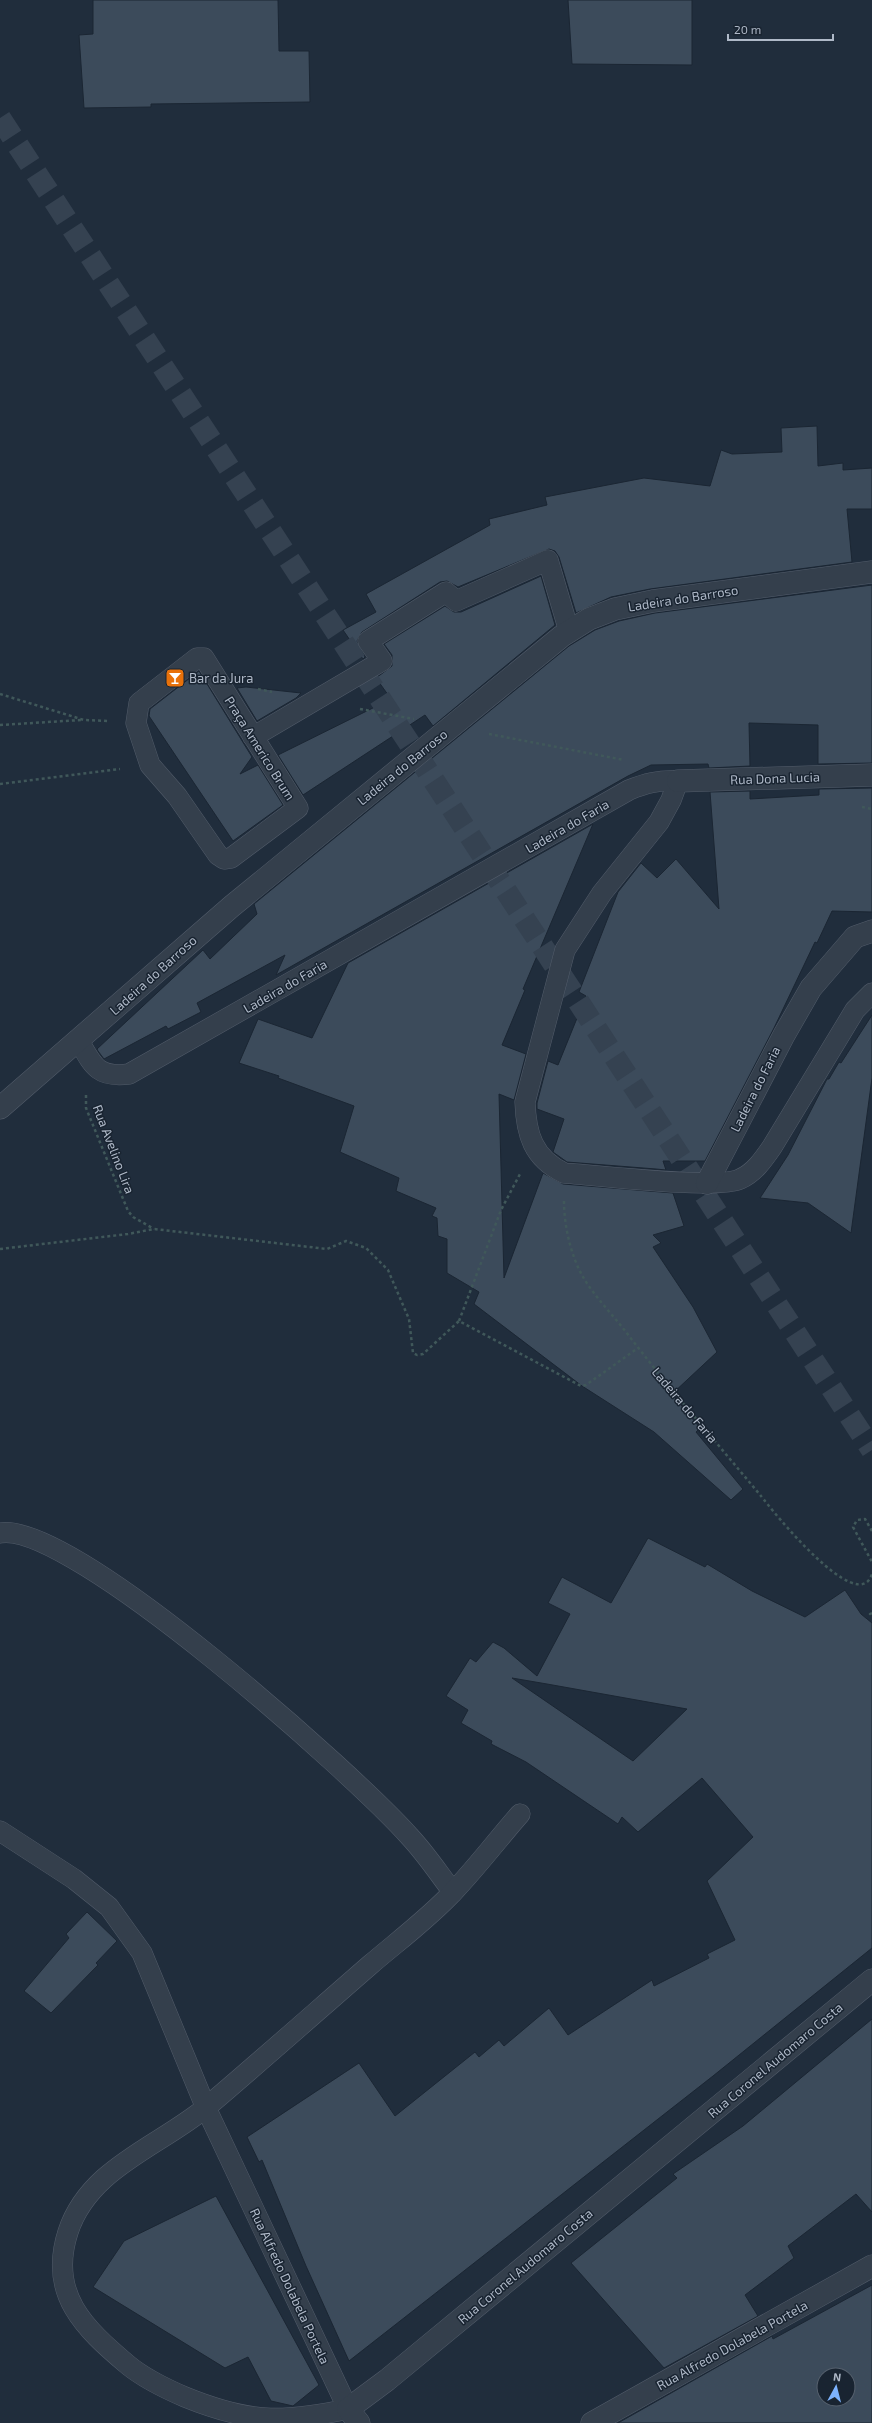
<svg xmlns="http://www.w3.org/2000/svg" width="872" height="2423" viewBox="0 0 872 2423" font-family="'Exo 2',sans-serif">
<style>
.building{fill:#3c4b5b;stroke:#1b2633;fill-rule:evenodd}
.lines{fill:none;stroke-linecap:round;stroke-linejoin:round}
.secondary-tunnel{stroke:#354251;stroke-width:22;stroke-dasharray:22 11;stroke-linecap:butt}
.lane-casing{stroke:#525c6a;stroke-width:21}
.street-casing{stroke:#525c6a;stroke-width:23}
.path{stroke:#40585a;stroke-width:2.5;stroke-dasharray:3 3;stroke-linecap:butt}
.lane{stroke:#343f4c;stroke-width:20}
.street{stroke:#343f4c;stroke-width:22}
.labels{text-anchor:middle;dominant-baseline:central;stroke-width:3;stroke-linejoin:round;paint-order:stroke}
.street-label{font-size:13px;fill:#afb9c8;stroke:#192431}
.poi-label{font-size:13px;fill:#afb9c8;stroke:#192431;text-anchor:start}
</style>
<rect width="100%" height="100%" fill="#202d3c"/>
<g class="building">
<polygon points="93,0 278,0 279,51 309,51 310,102 151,104 151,107 84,108 79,35 93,34"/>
<polygon points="568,0 692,0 692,65 572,64"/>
<polygon points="817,426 818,466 843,463 843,470 872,468 872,509 847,509 852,562 650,589 611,597 576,613 559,557 555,551 549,549 458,587 447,581 440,582 362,632 357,641 365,657 363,659 343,630 376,612 366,594 490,525 489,519 547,505 545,497 644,478 710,486 721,450 732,454 782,452 781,428"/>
<polygon points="541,576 555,625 433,726 425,715 303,795 278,755 391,699 376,678 392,666 392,655 384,644 445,606 454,612 461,612"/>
<polygon points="872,585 872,763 818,764 818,725 749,723 750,766 709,768 708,764 651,765 628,776 276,975 285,955 197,1003 201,1012 168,1029 166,1026 104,1059 98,1051 97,1049 203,950 210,959 257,914 254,904 569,646 595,630 619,621 655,613"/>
<polygon points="199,671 252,757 240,774 258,765 283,805 233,841 149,716 150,709"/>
<polygon points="246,687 301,693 296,698 257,721 237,688"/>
<polygon points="872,788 872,912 832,911 817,943 815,942 774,1028 705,1161 663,1161 666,1170 656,1169 567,1162 553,1152 564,1119 537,1109 537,1103 548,1061 558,1065 586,996 579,992 618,892 641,863 657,878 676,859 719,909 710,792 750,791 750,799 819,795 819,789"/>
<polygon points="593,824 523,989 525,990 502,1045 526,1054 514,1100 499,1094 504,1278 543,1173 563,1184 673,1193 684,1226 653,1235 661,1243 653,1247 693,1307 717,1352 672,1394 700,1428 696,1432 743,1489 731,1500 654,1432 582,1386 474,1304 479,1292 447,1273 447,1239 438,1236 437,1218 432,1216 436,1208 396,1191 399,1178 340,1152 354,1106 278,1078 279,1076 239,1063 258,1019 312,1038 348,963"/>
<polygon points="872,1015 872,1078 851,1233 808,1203 760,1198 788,1155 827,1079 829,1079 839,1062 841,1063"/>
<path d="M648,1538L705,1567L707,1564L752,1591L805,1617L845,1590L861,1614L872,1623V1948L713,2076L349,2361L306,2266L262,2160L259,2162L247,2137L359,2063L395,2116L475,2052L479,2057L499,2040L504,2046L549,2008L568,2035L652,1980L654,1986L709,1958L707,1954L735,1940L707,1881L753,1837L702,1778L638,1832L622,1817L618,1824L526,1762L491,1744L492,1741L461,1723L468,1710L446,1696L470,1658L476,1662L493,1642L504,1648L537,1676L570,1614L548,1603L562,1577L611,1603ZM512,1678L547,1684L687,1709L633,1761Z"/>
<polygon points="87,1912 117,1941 96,1963 98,1965 51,2013 24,1991 69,1938 66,1934"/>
<polygon points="872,2019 872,2212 856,2194 788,2246 794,2258 745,2295 758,2316 664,2368 571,2263 677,2178 673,2174 743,2126"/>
<polygon points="216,2196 319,2385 293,2406 271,2401 248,2357 225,2368 93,2287 124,2241"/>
<path d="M872,2285V2423H618L772,2336L773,2339ZM824,2375H848V2399H824Z"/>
</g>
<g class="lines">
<polyline class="secondary-tunnel" points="0,118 872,1450"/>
<defs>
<g id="lane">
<polygon points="197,658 204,658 298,808 231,858 224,859 218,855 177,796 150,765 136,723 139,703"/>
<polyline points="253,737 382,661 368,641 446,592 456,601 548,560 569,631"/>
<path d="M79,1041C93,1066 98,1078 129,1074L629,790C646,783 659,780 678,781L671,800L659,822L602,893L565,950L525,1102C526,1134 533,1158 564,1173C596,1175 717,1190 740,1179C754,1173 763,1160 772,1147L855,1010L872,993"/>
<path d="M0,1533C71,1520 357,1777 410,1837C426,1854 439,1874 453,1892"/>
<path d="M0,1831L74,1879L109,1907L142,1953L206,2108L348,2409C282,2423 249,2423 185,2397C164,2388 145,2379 128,2365C84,2328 48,2294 68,2232C89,2167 161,2146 209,2105C263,2059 316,2012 370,1965C398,1941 429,1918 454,1891C477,1867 498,1839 520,1814"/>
</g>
<g id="street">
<polyline points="678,781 872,775"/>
<polyline points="0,1108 232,906 562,636 589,619 615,609 653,601 872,572"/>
<polyline points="707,1183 784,1035 811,988 855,937 872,931"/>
<polyline points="359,2423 348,2409 387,2380 872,1980"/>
<polyline points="592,2423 872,2266"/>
</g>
</defs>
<use href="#lane" class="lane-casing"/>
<use href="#street" class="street-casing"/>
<g class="path">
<polyline points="258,689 272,692"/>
<polyline points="0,694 84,720 108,721"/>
<polyline points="360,709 414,719"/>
<polyline points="0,725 81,720"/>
<polyline points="489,734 624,760"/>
<polyline points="0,784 120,769"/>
<polyline points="862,807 872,809"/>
<polyline points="86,1095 86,1108 128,1211 133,1217 154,1229"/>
<path d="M564,1201C564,1226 571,1256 583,1277C595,1297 612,1314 626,1332C669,1388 716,1442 761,1496C771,1509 858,1618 872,1574"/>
<polyline points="0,1249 128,1234 154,1229 327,1249 346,1241 366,1248 388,1270 409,1319 413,1353 417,1355 423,1354 459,1321 581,1386 586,1385 638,1348"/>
<polyline points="459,1321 501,1210 520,1174"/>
<polyline points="872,1531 865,1519 857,1520 853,1527 872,1562"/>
<polyline points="872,1613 870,1614 872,1615"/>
</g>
<use href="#lane" class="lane"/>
<use href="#street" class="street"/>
</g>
<defs>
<symbol id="bar-square" viewBox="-11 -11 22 22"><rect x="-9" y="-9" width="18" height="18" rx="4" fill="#e8710a" stroke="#192431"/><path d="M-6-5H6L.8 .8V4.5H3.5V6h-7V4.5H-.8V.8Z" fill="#fff"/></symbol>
</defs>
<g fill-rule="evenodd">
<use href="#bar-square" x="164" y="667" width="22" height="22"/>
</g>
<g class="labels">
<g class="street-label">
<text transform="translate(683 598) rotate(-9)">Ladeira do Barroso</text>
<text transform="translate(260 748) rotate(58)">Praça Americo Brum</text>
<text transform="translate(402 767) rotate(-39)">Ladeira do Barroso</text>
<text transform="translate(775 778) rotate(-2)">Rua Dona Lucia</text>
<text transform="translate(567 826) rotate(-30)">Ladeira do Faria</text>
<text transform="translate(153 975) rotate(-42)">Ladeira do Barroso</text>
<text transform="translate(285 986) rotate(-30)">Ladeira do Faria</text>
<text transform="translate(755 1089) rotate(-63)">Ladeira do Faria</text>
<text transform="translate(114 1149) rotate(69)">Rua Avelino Lira</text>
<text transform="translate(685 1405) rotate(50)">Ladeira do Faria</text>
<text transform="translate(775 2060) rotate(-40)">Rua Coronel Audomaro Costa</text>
<text transform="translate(525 2266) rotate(-40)">Rua Coronel Audomaro Costa</text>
<text transform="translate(290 2286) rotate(65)">Rua Alfredo Dolabela Portela</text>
<text transform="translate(732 2345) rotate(-29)">Rua Alfredo Dolabela Portela</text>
</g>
<g class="poi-label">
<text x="189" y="678">Bar da Jura</text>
</g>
</g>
<g transform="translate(836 2387) rotate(7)"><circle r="19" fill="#192431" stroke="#55606d"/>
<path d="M0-3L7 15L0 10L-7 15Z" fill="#7db3ff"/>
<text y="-6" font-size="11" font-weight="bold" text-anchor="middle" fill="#afb9c8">N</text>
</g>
<path d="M728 34v6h105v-6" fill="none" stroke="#afb9c8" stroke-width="2"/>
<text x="734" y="34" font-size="12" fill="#afb9c8" stroke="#192431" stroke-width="3" paint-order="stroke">20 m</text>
</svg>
